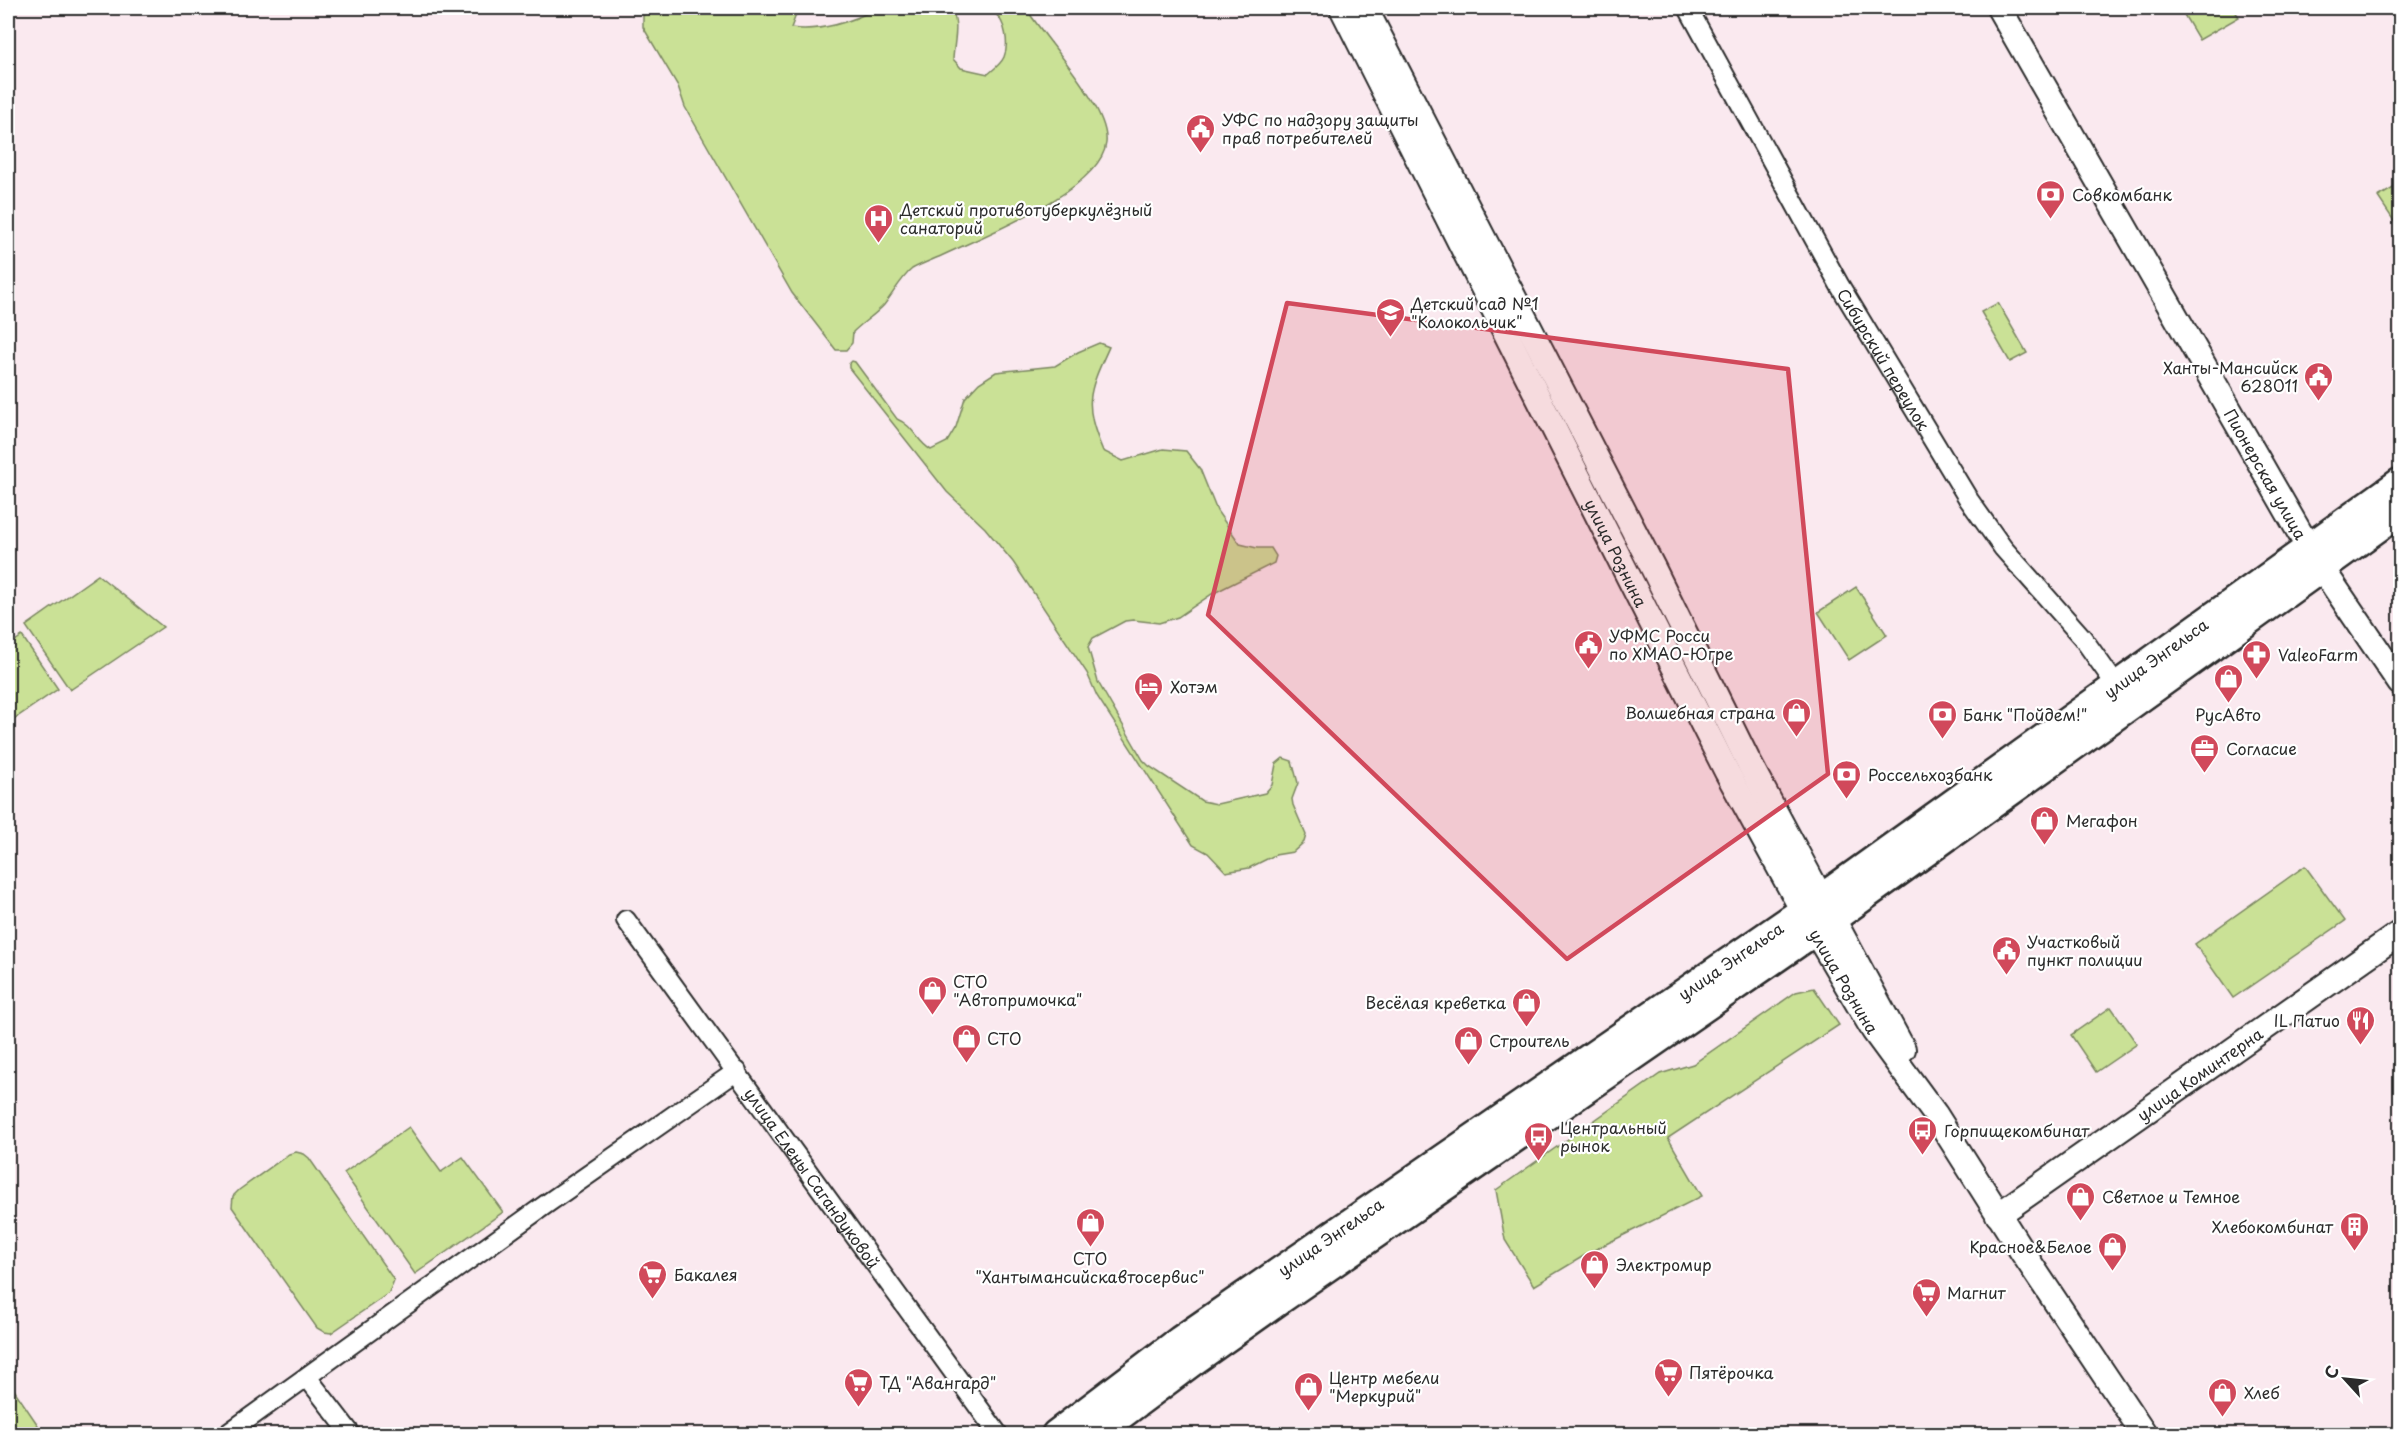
<svg xmlns="http://www.w3.org/2000/svg" width="2408" height="1442" viewBox="0 0 2408 1442" font-family="'Playpen Sans',sans-serif">
<style>
.green{fill:#cae196;stroke:#7a8660;stroke-width:1.5}
.lines{fill:none;stroke-linecap:round;stroke-linejoin:round}
.street-casing{stroke:#2b2b2b;stroke-width:22}
.secondary-casing{stroke:#2b2b2b;stroke-width:28}
.primary-casing{stroke:#2b2b2b;stroke-width:32}
.street{stroke:#fff;stroke-width:18}
.secondary{stroke:#fff;stroke-width:24}
.primary{stroke:#fff;stroke-width:27}
.marked{fill:#d1495b;fill-opacity:0.2;stroke:#d1495b;stroke-width:4.5;stroke-linejoin:round}
.labels{text-anchor:middle;dominant-baseline:central;stroke-width:4.5;stroke-linejoin:round;paint-order:stroke}
.poi-label{font-size:16px;fill:#2b2b2b;stroke:#fff;text-anchor:start}
.street-label{font-size:16px;fill:#2b2b2b;stroke:#fff}
</style>
<rect width="100%" height="100%" fill="#fae9ef"/>
<filter id="ink" filterUnits="userSpaceOnUse"><feTurbulence type="fractalNoise" baseFrequency=".0167" numOctaves="2"/><feDisplacementMap in="SourceGraphic" scale="12" xChannelSelector="R" yChannelSelector="G"/><feConvolveMatrix kernelMatrix="1 2 1 2 8 2 1 2 1" color-interpolation-filters="sRGB"/></filter>
<g filter="url(#ink)">
<g class="green">
<path d="M648,8H809L797,12L791,28C820,32 852,22 877,8H951C960,24 954,41 953,59L961,68L988,74C994,69 1001,64 1004,57C1009,45 1006,21 994,13C990,9 982,10 976,8H1026C1045,40 1110,107 1106,143C1101,191 980,237 941,256C932,260 921,264 912,269C901,278 893,294 884,305C875,315 863,322 853,332L852,343L846,350H836L792,293L685,107L678,86L643,27V16Z"/>
<polygon points="2180,8 2233,8 2239,17 2199,40"/>
<polygon points="2400,184 2400,230 2378,197"/>
<polygon points="1998,303 2027,353 2010,362 1981,312"/>
<path d="M1099,343L1109,347C1088,393 1083,403 1103,451L1123,461L1163,449L1186,451L1200,469L1217,511L1240,544L1257,548H1271L1276,556L1274,563L1212,594L1178,617L1159,623L1133,620L1125,621L1093,638L1088,647L1098,682L1143,760L1149,766L1202,801L1217,804L1265,793L1272,785L1276,764L1283,758L1292,761L1298,783L1292,799L1293,805L1306,835L1304,842L1293,852L1275,855L1249,868L1226,872L1208,853L1193,845L1097,696L1087,673L1013,562L985,528L947,492L849,368V364L852,361L855,362L897,419C914,426 916,441 931,450L947,442L956,427L965,398L979,383L996,372L1055,366L1078,352Z"/>
<polygon points="98,575 163,627 70,690 26,626"/>
<polygon points="1856,587 1887,635 1849,660 1818,612"/>
<polygon points="22,636 58,689 8,723 8,646"/>
<polygon points="2305,866 2345,921 2233,998 2195,944"/>
<polygon points="1814,988 1839,1025 1668,1138 1702,1196 1592,1251 1534,1286 1505,1240 1496,1190 1660,1074 1693,1064 1796,992"/>
<polygon points="2111,1007 2137,1044 2096,1072 2071,1035"/>
<polygon points="409,1127 441,1172 463,1157 503,1212 415,1274 344,1173"/>
<polygon points="296,1152 304,1154 309,1158 394,1280 389,1293 331,1333 324,1332 317,1328 232,1207 233,1196 239,1190 289,1154"/>
<polygon points="8,1381 44,1434 8,1434"/>
</g>
<g class="lines">
<defs>
<g id="street">
<path id="s1" d="M1688,8L1840,286L1969,500L2003,548L2082,637L2116,685"/>
<path id="s2" d="M626,920L998,1434"/>
<polyline points="307,1377 351,1434"/>
<polyline points="227,1434 545,1205 737,1071"/>
</g>
<g id="secondary">
<path id="s3" d="M1342,8L1727,772L1803,911"/>
<polyline points="1365,8 1653,568 1749,763 1821,898"/>
<path id="s4" d="M1999,8L2308,547"/>
<polyline points="2321,567 2400,683"/>
<polyline points="1833,919 1903,1049"/>
<path id="s5" d="M1815,931L1874,1031L1935,1114L2023,1253L2144,1434"/>
<path id="s6" d="M1998,1215L2400,933"/>
</g>
<g id="primary">
<path id="s7" d="M1056,1434L1180,1340L1821,898L2400,482"/>
<polyline points="1096,1434 1194,1361 1283,1298 1833,919 2400,512"/>
</g>
</defs>
<use href="#street" class="street-casing"/>
<use href="#secondary" class="secondary-casing"/>
<use href="#primary" class="primary-casing"/>
<use href="#street" class="street"/>
<use href="#secondary" class="secondary"/>
<use href="#primary" class="primary"/>
</g>
</g>
<path class="marked" d="M1287,303L1788,369L1828,774L1567,959L1208,615Z"/>
<defs>
<symbol id="civic-pin" viewBox="-11 -11 22 30"><path d="M0 17L-7.5 6A9.5 9.5 0 1 1 7.5 6Z" fill="#d1495b" stroke="#fff"/><path d="M-.6-6.5H3V-4.5H.6V-3L4-1V1h2V6H-6V1h2V-1L-.6-3ZM-1.2 2.5V6h2.4V2.5Z" fill="#fff"/></symbol>
<symbol id="bank-pin" viewBox="-11 -11 22 30"><path d="M0 17L-7.5 6A9.5 9.5 0 1 1 7.5 6Z" fill="#d1495b" stroke="#fff"/><path d="M-6-4H6V4H-6ZM0-2.3a2.3 2.3 0 1 0 0 4.6a2.3 2.3 0 1 0 0-4.6Z" fill="#fff"/></symbol>
<symbol id="hospital-pin" viewBox="-11 -11 22 30"><path d="M0 17L-7.5 6A9.5 9.5 0 1 1 7.5 6Z" fill="#d1495b" stroke="#fff"/><path d="M-5-5h3v3.5h4V-5h3V5h-3V1.5h-4V5h-3Z" fill="#fff"/></symbol>
<symbol id="school-pin" viewBox="-11 -11 22 30"><path d="M0 17L-7.5 6A9.5 9.5 0 1 1 7.5 6Z" fill="#d1495b" stroke="#fff"/><path d="M0-5L7-2L0 1L-7-2ZM-4 1L0 2.5L4 1V4Q0 6-4 4Z" fill="#fff"/></symbol>
<symbol id="pharmacy-pin" viewBox="-11 -11 22 30"><path d="M0 17L-7.5 6A9.5 9.5 0 1 1 7.5 6Z" fill="#d1495b" stroke="#fff"/><path d="M-2-6h4v4h4v4h-4v4h-4v-4h-4v-4h4Z" fill="#fff"/></symbol>
<symbol id="shop-pin" viewBox="-11 -11 22 30"><path d="M0 17L-7.5 6A9.5 9.5 0 1 1 7.5 6Z" fill="#d1495b" stroke="#fff"/><path d="M-5-2.5h2.3a2.7 3.5 0 0 1 5.4 0H5L5.5 6h-11ZM-1.5-2.5h3a1.5 2.3 0 0 0-3 0Z" fill="#fff"/></symbol>
<symbol id="hotel-pin" viewBox="-11 -11 22 30"><path d="M0 17L-7.5 6A9.5 9.5 0 1 1 7.5 6Z" fill="#d1495b" stroke="#fff"/><path d="M-6-4.5h1.5V1H6V5H4.5V3h-9V5H-6ZM-4 0a1.8 1.8 0 1 1 3.6 0ZM.5 0V-2.5h3Q6-2.5 6 0Z" fill="#fff"/></symbol>
<symbol id="office-pin" viewBox="-11 -11 22 30"><path d="M0 17L-7.5 6A9.5 9.5 0 1 1 7.5 6Z" fill="#d1495b" stroke="#fff"/><path d="M-6-3h4V-5.5h4V-3h4V5H-6ZM-1-4.5V-3h2v-1.5ZM-6 0V1H6V0Z" fill="#fff"/></symbol>
<symbol id="restaurant-pin" viewBox="-11 -11 22 30"><path d="M0 17L-7.5 6A9.5 9.5 0 1 1 7.5 6Z" fill="#d1495b" stroke="#fff"/><path d="M-5-6h1v4h1v-4h1v4h1v-4h1v5L-1.5 .5V6h-2V.5L-5-1ZM5-6V6H3V1.5H1.5Q1.5-4 5-6Z" fill="#fff"/></symbol>
<symbol id="bus-pin" viewBox="-11 -11 22 30"><path d="M0 17L-7.5 6A9.5 9.5 0 1 1 7.5 6Z" fill="#d1495b" stroke="#fff"/><path d="M-5-6H5V4H4V6H2V4H-2V6H-4V4H-5ZM-3.5-4V0h7V-4ZM-3.5 1.2v1.5H-2V1.2ZM2 1.2v1.5H3.5V1.2Z" fill="#fff"/></symbol>
<symbol id="building-pin" viewBox="-11 -11 22 30"><path d="M0 17L-7.5 6A9.5 9.5 0 1 1 7.5 6Z" fill="#d1495b" stroke="#fff"/><path d="M-4-6H4V6H1V3H-1V6H-4ZM-2.5-4.3h1.7v1.8h-1.7ZM.8-4.3h1.7v1.8H.8ZM-2.5-1h1.7V.8h-1.7ZM.8-1h1.7V.8H.8Z" fill="#fff"/></symbol>
<symbol id="supermarket-pin" viewBox="-11 -11 22 30"><path d="M0 17L-7.5 6A9.5 9.5 0 1 1 7.5 6Z" fill="#d1495b" stroke="#fff"/><path d="M-6-5.5h2.5l.6 2H6L4.5 2H-2.5L-4.4-4H-6ZM-1.5 3.2a1.3 1.3 0 1 0 .1 0ZM3 3.2a1.3 1.3 0 1 0 .1 0Z" fill="#fff"/></symbol>
</defs>
<g fill-rule="evenodd">
<use href="#civic-pin" x="1184" y="112" width="33" height="45"/>
<use href="#bank-pin" x="2034" y="178" width="33" height="45"/>
<use href="#hospital-pin" x="862" y="202" width="33" height="45"/>
<use href="#school-pin" x="1374" y="296" width="33" height="45"/>
<use href="#civic-pin" x="2302" y="360" width="33" height="45"/>
<use href="#civic-pin" x="1572" y="628" width="33" height="45"/>
<use href="#pharmacy-pin" x="2240" y="638" width="33" height="45"/>
<use href="#shop-pin" x="2212" y="662" width="33" height="45"/>
<use href="#hotel-pin" x="1132" y="670" width="33" height="45"/>
<use href="#shop-pin" x="1780" y="696" width="33" height="45"/>
<use href="#bank-pin" x="1926" y="698" width="33" height="45"/>
<use href="#office-pin" x="2188" y="732" width="33" height="45"/>
<use href="#bank-pin" x="1830" y="758" width="33" height="45"/>
<use href="#shop-pin" x="2028" y="804" width="33" height="45"/>
<use href="#civic-pin" x="1990" y="934" width="33" height="45"/>
<use href="#shop-pin" x="916" y="974" width="33" height="45"/>
<use href="#shop-pin" x="1510" y="986" width="33" height="45"/>
<use href="#restaurant-pin" x="2344" y="1004" width="33" height="45"/>
<use href="#shop-pin" x="950" y="1022" width="33" height="45"/>
<use href="#shop-pin" x="1452" y="1024" width="33" height="45"/>
<use href="#bus-pin" x="1906" y="1114" width="33" height="45"/>
<use href="#bus-pin" x="1522" y="1120" width="33" height="45"/>
<use href="#shop-pin" x="2064" y="1180" width="33" height="45"/>
<use href="#shop-pin" x="1074" y="1206" width="33" height="45"/>
<use href="#building-pin" x="2338" y="1210" width="33" height="45"/>
<use href="#shop-pin" x="2096" y="1230" width="33" height="45"/>
<use href="#shop-pin" x="1578" y="1248" width="33" height="45"/>
<use href="#supermarket-pin" x="636" y="1258" width="33" height="45"/>
<use href="#supermarket-pin" x="1910" y="1276" width="33" height="45"/>
<use href="#supermarket-pin" x="1652" y="1356" width="33" height="45"/>
<use href="#supermarket-pin" x="842" y="1366" width="33" height="45"/>
<use href="#shop-pin" x="1292" y="1370" width="33" height="45"/>
<use href="#shop-pin" x="2206" y="1376" width="33" height="45"/>
</g>
<g class="labels">
<g class="poi-label">
<text x="1222" y="119">УФС по надзору защиты<tspan x="1222" dy="18">прав потребителей</tspan></text>
<text x="2072" y="194">Совкомбанк</text>
<text x="900" y="209">Детский противотуберкулёзный<tspan x="900" dy="18">санаторий</tspan></text>
<text x="1411" y="303">Детский сад №1<tspan x="1411" dy="18">"Колокольчик"</tspan></text>
<text x="2298" y="367" text-anchor="end">Ханты-Мансийск<tspan x="2298" dy="18">628011</tspan></text>
<text x="1609" y="635">УФМС Росси<tspan x="1609" dy="18">по ХМАО-Югре</tspan></text>
<text x="2278" y="654">ValeoFarm</text>
<text x="1170" y="686">Хотэм</text>
<text x="1775" y="712" text-anchor="end">Волшебная страна</text>
<text x="1963" y="714">Банк "Пойдем!"</text>
<text x="2228" y="714" text-anchor="middle">РусАвто</text>
<text x="2226" y="748">Согласие</text>
<text x="1868" y="774">Россельхозбанк</text>
<text x="2066" y="820">Мегафон</text>
<text x="2027" y="941">Участковый<tspan x="2027" dy="18">пункт полиции</tspan></text>
<text x="953" y="981">СТО<tspan x="953" dy="18">"Автопримочка"</tspan></text>
<text x="1506" y="1002" text-anchor="end">Весёлая креветка</text>
<text x="2340" y="1020" text-anchor="end">IL Патио</text>
<text x="987" y="1038">СТО</text>
<text x="1489" y="1040">Строитель</text>
<text x="1560" y="1127">Центральный<tspan x="1560" dy="18">рынок</tspan></text>
<text x="1944" y="1130">Горпищекомбинат</text>
<text x="2102" y="1196">Светлое и Темное</text>
<text x="2333" y="1226" text-anchor="end">Хлебокомбинат</text>
<text x="2092" y="1246" text-anchor="end">Красное&amp;Белое</text>
<text x="1090" y="1258" text-anchor="middle">СТО<tspan x="1090" dy="18">"Хантымансийскавтосервис"</tspan></text>
<text x="1616" y="1264">Электромир</text>
<text x="674" y="1274">Бакалея</text>
<text x="1947" y="1292">Магнит</text>
<text x="1689" y="1372">Пятёрочка</text>
<text x="1329" y="1377">Центр мебели<tspan x="1329" dy="18">"Меркурий"</tspan></text>
<text x="879" y="1382">ТД "Авангард"</text>
<text x="2244" y="1392">Хлеб</text>
</g>
<g class="street-label">
<text stroke="none"><textPath href="#s1" startOffset="402">Сибирский переулок</textPath></text>
<text stroke="none"><textPath href="#s4" startOffset="537">Пионерская улица</textPath></text>
<text stroke="none"><textPath href="#s3" startOffset="610">улица Рознина</textPath></text>
<text stroke="none"><textPath href="#s7" startOffset="1346">улица Энгельса</textPath></text>
<text stroke="none"><textPath href="#s7" startOffset="824">улица Энгельса</textPath></text>
<text stroke="none"><textPath href="#s5" startOffset="58">улица Рознина</textPath></text>
<text stroke="none"><textPath href="#s6" startOffset="246">улица Коминтерна</textPath></text>
<text stroke="none"><textPath href="#s2" startOffset="318">улица Елены Сагандуковой</textPath></text>
<text stroke="none"><textPath href="#s7" startOffset="338">улица Энгельса</textPath></text>
</g>
</g>
<rect width="2408" height="1442" fill="none" stroke="#fff" stroke-width="30"/>
<rect x="15" y="15" width="2378" height="1412" fill="none" stroke="#2b2b2b" stroke-width="2" filter="url(#ink)"/>
<g transform="translate(2345 1379) rotate(297)" stroke="#ffffff" stroke-width="4.5" paint-order="stroke">
<path d="M0-4.5L10 22L0 15L-10 22Z" fill="#2b2b2b"/>
<text y="-9" font-size="16" font-weight="bold" text-anchor="middle" fill="#2b2b2b">С</text>
</g>
</svg>
